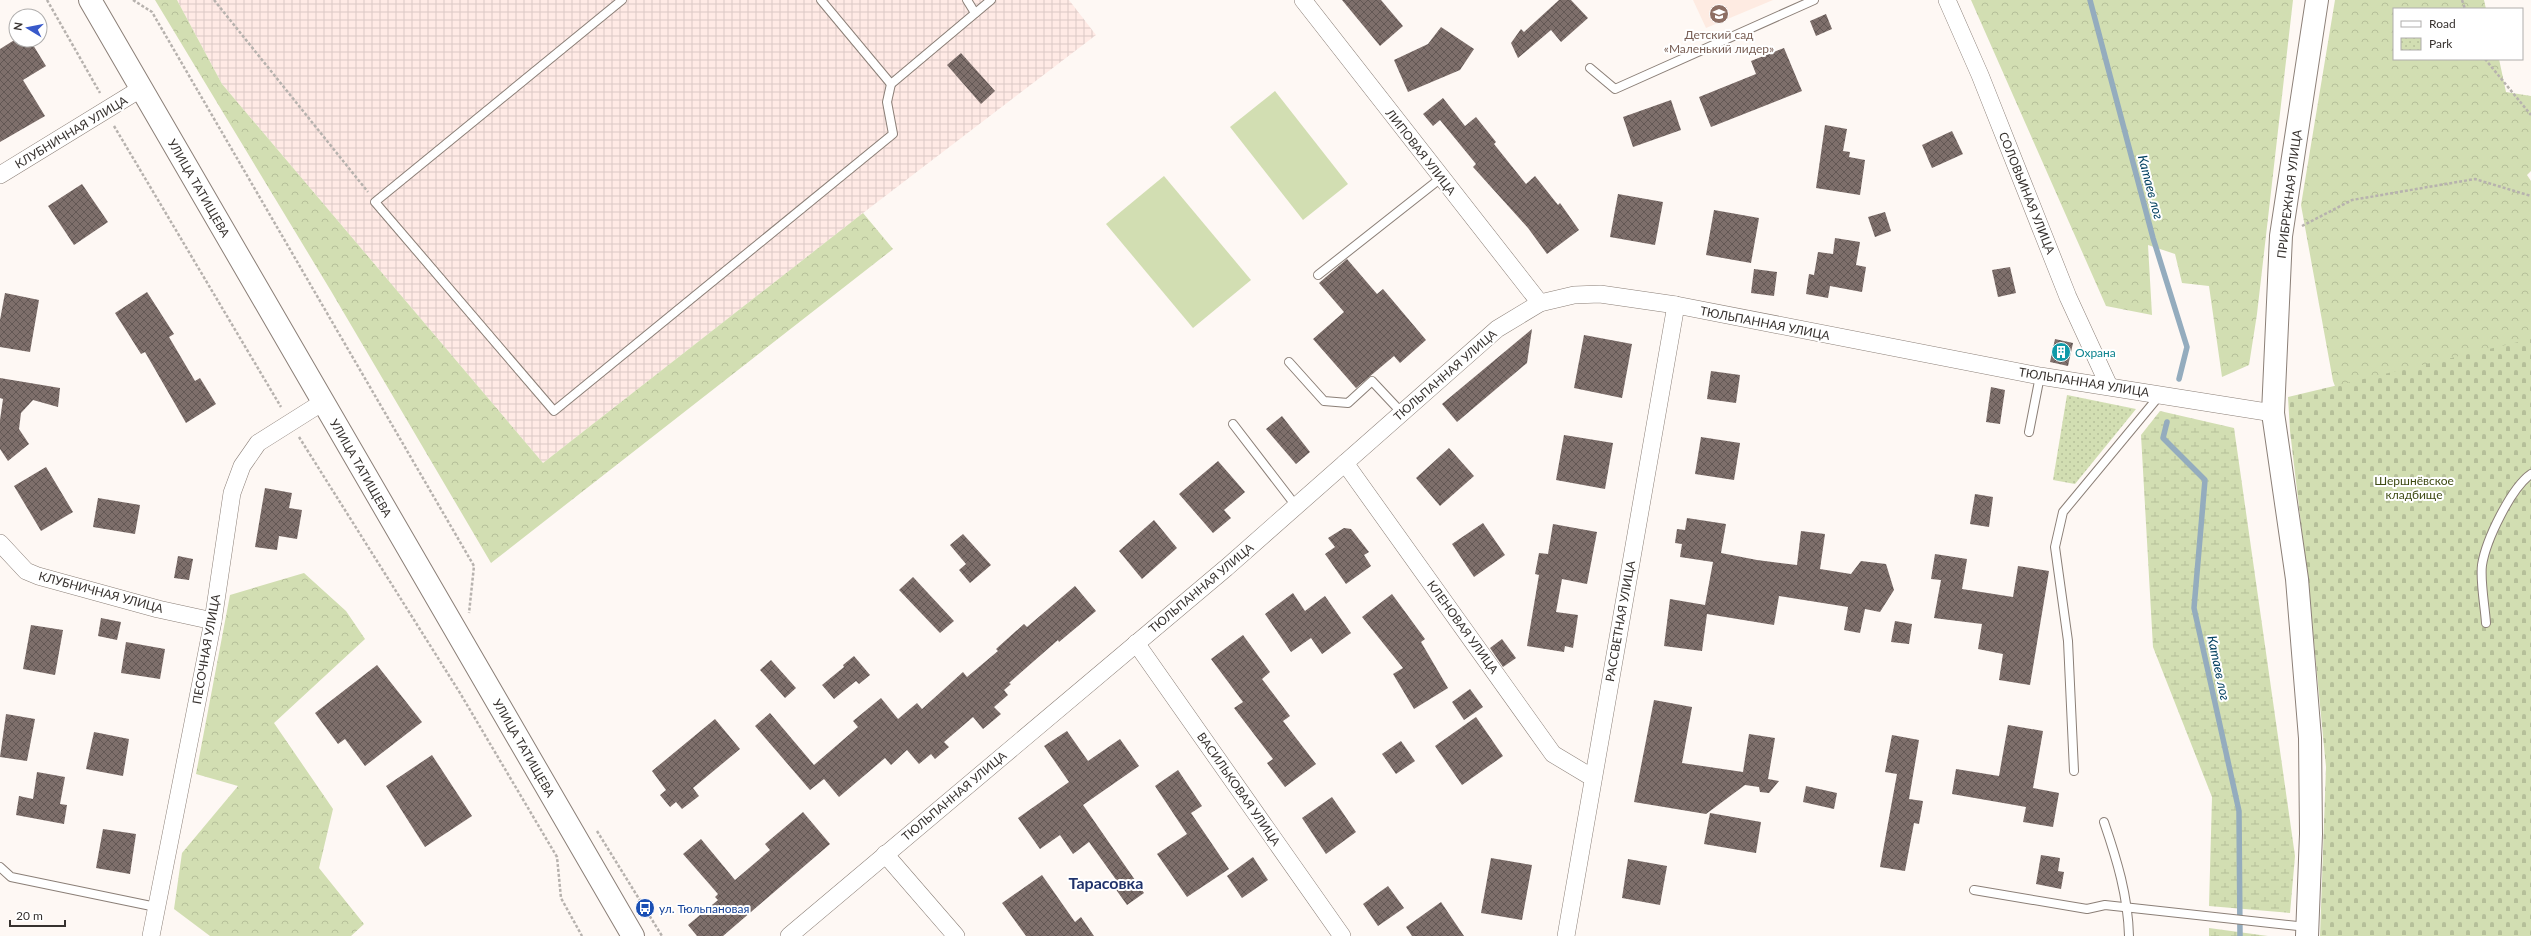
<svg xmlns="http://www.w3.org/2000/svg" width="2531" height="936" viewBox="0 0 2531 936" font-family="Lato,sans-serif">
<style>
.industrial{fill:url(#industrial-grid)}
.education{fill:#feebe2}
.forest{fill:url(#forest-crowns)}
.wetland{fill:url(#wetland-marsh)}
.cemetery{fill:url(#cemetery-stones)}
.park{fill:url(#park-dots)}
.garden{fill:#d2deb2}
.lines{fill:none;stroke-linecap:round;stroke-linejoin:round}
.stream{stroke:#94acbe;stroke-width:5.5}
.building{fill:url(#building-cross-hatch)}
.lane-casing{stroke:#8b7f77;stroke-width:10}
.street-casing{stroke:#8b7f77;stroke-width:18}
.secondary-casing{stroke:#8b7f77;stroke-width:24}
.path{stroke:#b7b2ae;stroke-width:2.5;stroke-dasharray:3 2;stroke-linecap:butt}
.lane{stroke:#fff;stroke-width:8}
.street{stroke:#fff;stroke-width:17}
.secondary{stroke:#fff;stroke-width:22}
.labels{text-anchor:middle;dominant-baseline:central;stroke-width:4;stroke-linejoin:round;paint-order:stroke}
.education-label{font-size:12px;fill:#785e54;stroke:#fff}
.street-label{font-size:12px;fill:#37322f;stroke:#fff}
.culture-label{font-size:12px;fill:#0d838f;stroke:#fff;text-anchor:start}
.park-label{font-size:12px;fill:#3e4a13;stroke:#fff}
.transit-label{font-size:12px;fill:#164399;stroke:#fff;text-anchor:start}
.water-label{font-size:13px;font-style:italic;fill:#034060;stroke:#fff}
.district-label{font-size:16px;font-weight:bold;fill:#20336b;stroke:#fff}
</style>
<defs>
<pattern id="industrial-grid" width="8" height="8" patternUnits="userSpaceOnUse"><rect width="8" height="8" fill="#ffeae5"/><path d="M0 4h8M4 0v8" fill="none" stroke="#dbc9c5"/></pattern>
<pattern id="forest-crowns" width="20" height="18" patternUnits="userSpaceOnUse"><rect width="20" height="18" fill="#d2deb2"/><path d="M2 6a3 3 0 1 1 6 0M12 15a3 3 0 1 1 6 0" fill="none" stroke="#b5bf99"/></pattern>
<pattern id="wetland-marsh" width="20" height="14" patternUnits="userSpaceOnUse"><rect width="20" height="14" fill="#d2deb2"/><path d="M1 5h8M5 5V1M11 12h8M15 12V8" fill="none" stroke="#b5bf99"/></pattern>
<pattern id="cemetery-stones" width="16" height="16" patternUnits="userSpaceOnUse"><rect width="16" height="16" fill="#d2deb2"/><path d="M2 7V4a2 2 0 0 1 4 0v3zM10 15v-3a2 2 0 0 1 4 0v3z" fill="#b5bf99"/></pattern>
<pattern id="park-dots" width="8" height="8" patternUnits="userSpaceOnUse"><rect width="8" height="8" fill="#d2deb2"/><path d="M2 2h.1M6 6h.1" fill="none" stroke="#b5bf99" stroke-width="1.8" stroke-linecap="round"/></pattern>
<pattern id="building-cross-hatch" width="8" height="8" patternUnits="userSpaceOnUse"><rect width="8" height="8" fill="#7e6f6b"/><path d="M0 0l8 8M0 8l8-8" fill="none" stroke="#625754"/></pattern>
</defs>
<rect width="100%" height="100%" fill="#fef8f4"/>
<polygon class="industrial" points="177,0 1069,0 1096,35 863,213 543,463 222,84"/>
<polygon class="education" points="1693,0 1773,0 1706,28"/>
<g class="forest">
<polygon points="155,0 177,0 222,84 543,463 863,213 893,249 491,563 331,291"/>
<polygon points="1971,0 2293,0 2257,314 2249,365 2222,377 2209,286 2182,283 2175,254 2148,245 2152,315 2106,306"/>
<polygon points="2335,0 2484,0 2486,9 2394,9 2394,59 2499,59 2506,92 2531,96 2531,171 2527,175 2531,181 2531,401 2371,477 2333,381 2301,205"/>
<polygon points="304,573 346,611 365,639 274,723 333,809 319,868 364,924 351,936 210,936 174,909 182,853 238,786 196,774 230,595"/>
</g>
<g class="wetland">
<polygon points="2160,411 2234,428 2295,856 2290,913 2209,906 2212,797 2153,647 2141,435"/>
<polygon points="2209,928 2268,936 2209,936"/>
</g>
<polygon class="cemetery" points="2531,339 2531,936 2320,936 2326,767 2309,591 2290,431 2288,397"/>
<polygon class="park" points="2067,395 2136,409 2075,484 2053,480"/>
<g class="garden">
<polygon points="1275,91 1348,184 1303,220 1230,127"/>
<polygon points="1164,176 1251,280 1193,328 1106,224"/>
</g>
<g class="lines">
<g class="stream">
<polyline points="2090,0 2153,238 2187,347 2179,379"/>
<polyline points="2167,422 2163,438 2205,480 2194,608 2239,811 2240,936"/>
</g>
</g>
<g class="building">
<polygon points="1342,0 1381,0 1403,26 1380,46"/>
<polygon points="1559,0 1571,0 1588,18 1561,42 1551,30 1518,58 1511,43 1521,29 1524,32"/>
<polygon points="1826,14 1832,29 1816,36 1810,21"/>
<polygon points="1441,27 1474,49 1460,70 1408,92 1394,60 1428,44"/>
<polygon points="16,39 30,40 46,66 23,80 45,116 0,142 0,49"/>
<polygon points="1784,48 1802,91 1711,127 1699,97 1756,74 1751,61"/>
<polygon points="961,53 995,91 981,104 947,65"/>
<polygon points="1443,98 1465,126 1476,117 1496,142 1494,144 1526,184 1535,176 1558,205 1560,203 1579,230 1547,254 1528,228 1473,167 1476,164 1440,120 1433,126 1423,114"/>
<polygon points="1671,100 1681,130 1633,147 1623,117"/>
<polygon points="1825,125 1847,129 1843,151 1850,152 1849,157 1865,160 1860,195 1816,188"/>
<polygon points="1952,131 1963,154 1932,168 1922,145"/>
<polygon points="82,184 108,222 74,245 48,206"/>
<polygon points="1618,194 1663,202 1655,245 1610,237"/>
<polygon points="1714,210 1759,218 1751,263 1706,255"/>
<polygon points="1885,212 1891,231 1875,237 1868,217"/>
<polygon points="1835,238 1860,242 1856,265 1866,267 1862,292 1830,286 1828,298 1806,294 1809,274 1814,275 1818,252 1833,254"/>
<polygon points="1347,259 1377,294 1383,289 1426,340 1400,363 1394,356 1356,388 1313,339 1344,312 1319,283"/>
<polygon points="2010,267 2016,293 1998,297 1992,270"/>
<polygon points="1754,269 1777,272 1774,296 1751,293"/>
<polygon points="147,292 174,334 169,337 195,381 200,378 216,404 186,423 145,352 141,354 115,313"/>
<polygon points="5,293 39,300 30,352 0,347 0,320"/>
<polygon points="1532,329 1527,363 1457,422 1442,404"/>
<polygon points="1584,335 1632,344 1622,398 1574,388"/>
<polygon points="2055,339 2073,343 2068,366 2050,362"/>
<polygon points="1711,371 1740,375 1736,403 1707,399"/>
<polygon points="0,378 60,388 58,407 33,400 21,413 19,429 29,444 8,461 0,449 0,420 3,399 0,398"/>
<polygon points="1991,387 2005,390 2000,424 1986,422"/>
<polygon points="1282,416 1310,452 1296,464 1266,429"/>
<polygon points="1564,435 1613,443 1605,489 1556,480"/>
<polygon points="1701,437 1740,443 1734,480 1695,474"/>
<polygon points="1449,448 1474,476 1440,506 1416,478"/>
<polygon points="1218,461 1245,492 1224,510 1231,518 1213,533 1179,494"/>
<polygon points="46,467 73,512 41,531 14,486"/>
<polygon points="265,488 292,493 289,508 302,510 297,539 279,536 277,550 255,547"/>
<polygon points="1975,494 1993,497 1989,527 1970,524"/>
<polygon points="98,498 140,505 135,534 93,527"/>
<polygon points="1687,518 1726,524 1721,553 1757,560 1797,565 1801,531 1825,534 1820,569 1851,574 1861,561 1886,564 1894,590 1880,612 1865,609 1860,633 1844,630 1848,607 1779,596 1774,625 1707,614 1702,651 1664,646 1670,599 1705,605 1713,562 1680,557 1682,544 1675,543 1677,529 1685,530"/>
<polygon points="1154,520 1177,548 1142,579 1119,551"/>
<polygon points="1483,523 1505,555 1474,577 1452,544"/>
<polygon points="1553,524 1597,532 1587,584 1562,579 1556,612 1578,615 1573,648 1565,646 1564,652 1527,646 1539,575 1535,574 1539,553 1548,554"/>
<polygon points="1344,528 1351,529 1369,552 1364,555 1371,566 1346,584 1325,554 1335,547 1328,538"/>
<polygon points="963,534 991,565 970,583 959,570 966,564 950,545"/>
<polygon points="1935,554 1967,559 1962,589 2013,597 2018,566 2049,571 2030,685 1999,680 2003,654 1978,649 1982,624 1934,618 1941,580 1931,579"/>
<polygon points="178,556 193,559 189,580 174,578"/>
<polygon points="913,577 954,621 940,633 899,590"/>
<polygon points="1075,586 1096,611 1059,642 1058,640 1009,683 1011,684 1004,690 1008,695 994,707 1001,714 983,729 973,717 944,742 949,747 935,759 931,754 919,764 907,750 891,765 885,758 839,797 824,779 810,790 755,726 770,713 814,765 858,727 853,721 881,698 898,719 917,703 922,709 963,672 967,677 998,651 996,649 1024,624 1027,627"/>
<polygon points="1293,593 1305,611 1325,596 1351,633 1322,654 1311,638 1291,652 1265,614"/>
<polygon points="1392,594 1425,639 1421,642 1448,688 1414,709 1393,674 1403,668 1362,617"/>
<polygon points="101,618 121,622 117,640 98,636"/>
<polygon points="1895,621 1912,624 1909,644 1891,642"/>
<polygon points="31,625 63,630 55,675 23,669"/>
<polygon points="1243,635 1270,672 1262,679 1290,716 1283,721 1316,764 1285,787 1267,763 1273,759 1234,708 1243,702 1211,659"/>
<polygon points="1502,639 1516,658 1503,667 1490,648"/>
<polygon points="126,642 165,649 160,679 121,673"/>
<polygon points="854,656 870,675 859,684 856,681 834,699 822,685 844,667 843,665"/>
<polygon points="771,660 796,688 785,698 760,670"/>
<polygon points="377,665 422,722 365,766 345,739 338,744 315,713"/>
<polygon points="1470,689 1483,707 1464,720 1452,702"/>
<polygon points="1654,700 1692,707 1682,763 1743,772 1749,734 1775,738 1768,779 1779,781 1769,793 1760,792 1759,787 1745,785 1706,814 1634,802"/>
<polygon points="6,714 35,719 27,761 0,757"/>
<polygon points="1476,717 1503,756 1462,785 1435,746"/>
<polygon points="715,719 740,749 693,788 699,796 682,809 676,802 670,807 660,795 666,790 652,771"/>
<polygon points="2008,725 2043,731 2033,788 2059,793 2053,827 2023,822 2026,807 1952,794 1956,769 1999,776"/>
<polygon points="1067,731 1088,761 1120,739 1139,766 1083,805 1144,893 1127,905 1112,884 1117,881 1089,842 1073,854 1060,835 1040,849 1018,818 1069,782 1044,746"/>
<polygon points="94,732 129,739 123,776 86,769"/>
<polygon points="1892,735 1919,740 1909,799 1923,801 1919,824 1914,823 1905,871 1880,867 1897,774 1885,772"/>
<polygon points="1401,741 1415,761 1396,774 1382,754"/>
<polygon points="432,755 472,816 425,847 386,786"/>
<polygon points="1178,770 1202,806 1191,813 1229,869 1187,897 1157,854 1187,834 1155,786"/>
<polygon points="37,772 65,777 60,804 67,805 64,824 16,815 19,796 33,799"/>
<polygon points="1806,786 1837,793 1834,809 1803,802"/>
<polygon points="1332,797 1356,832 1326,854 1302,818"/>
<polygon points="803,812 830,844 723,936 697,936 688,925 718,900 715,897 718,894 683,854 701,839 735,880 770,850 765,844"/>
<polygon points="1710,813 1761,822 1756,853 1704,844"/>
<polygon points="103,829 136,834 130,874 96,868"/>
<polygon points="2041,855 2060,858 2058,871 2064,872 2061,889 2036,884"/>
<polygon points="1253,857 1268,880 1242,898 1227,876"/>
<polygon points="1491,858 1532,865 1522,920 1481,913"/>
<polygon points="1628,859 1667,866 1660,905 1622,898"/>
<polygon points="1042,875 1075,922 1081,917 1094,936 1026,936 1002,903"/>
<polygon points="1388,886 1404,908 1378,926 1363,904"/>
<polygon points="1441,902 1464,936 1412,936 1406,927"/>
</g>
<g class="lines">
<defs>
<g id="lane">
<polyline points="622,0 375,202 554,411 893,134 887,102 891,84"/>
<polyline points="821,0 891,84 991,0"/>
<polyline points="967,0 975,13"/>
<polyline points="1590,68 1615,89 1814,0"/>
<polyline points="1318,275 1441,178"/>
<polyline points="1289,362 1324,401 1348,403 1372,381 1402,413"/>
<polyline points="1233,424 1296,506"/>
<polyline points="2029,432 2040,376"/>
<path d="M2486,623C2485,607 2480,581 2482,565C2486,540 2511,488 2531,474"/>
<polyline points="2074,771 2068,641 2055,547 2063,512 2160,395"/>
<path d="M2104,822C2117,860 2128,896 2129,936"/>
<polyline points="0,867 11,877 156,907"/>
<polyline points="1974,890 2087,909 2105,905 2307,927"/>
</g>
<g id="street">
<polyline points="1303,0 1540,303"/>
<polyline points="1947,0 1980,75 2068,297 2109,386"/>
<polyline points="0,175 142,88"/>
<polyline points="1345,463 1553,754 1593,778"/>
<polyline points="0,543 26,571 38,576 158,609 213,621"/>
<polyline points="1136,643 1342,936"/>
<polyline points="885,854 956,936"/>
<polyline points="151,936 213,621 232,493 242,466 258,443 323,402"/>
<polyline points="789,936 1226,568 1497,329 1540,303 1574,295 1600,294 1676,305 2040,376 2273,413"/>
<polyline points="1566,936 1676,305"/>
</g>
<g id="secondary">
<polyline points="90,0 633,936"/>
<polyline points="2307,936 2311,834 2310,738 2297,579 2273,413 2281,236 2317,0"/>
</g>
</defs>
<use href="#lane" class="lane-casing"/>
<use href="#street" class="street-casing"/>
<use href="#secondary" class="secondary-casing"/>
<g class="path">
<polyline points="47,0 100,93"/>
<polyline points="133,0 152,12 474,566 469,613"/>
<polyline points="214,0 368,192"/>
<polyline points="2462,0 2465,9"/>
<polyline points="2485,59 2531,115"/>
<polyline points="114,126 281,407"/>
<polyline points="2302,226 2352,200 2475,179 2531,196"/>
<polyline points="299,437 460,693 557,857 561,898 582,936"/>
<polyline points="597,831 662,936"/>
</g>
<use href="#lane" class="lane"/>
<use href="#street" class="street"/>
<use href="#secondary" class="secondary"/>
</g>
<defs>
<symbol id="school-disc" viewBox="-11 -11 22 22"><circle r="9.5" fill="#8d6e63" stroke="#fff"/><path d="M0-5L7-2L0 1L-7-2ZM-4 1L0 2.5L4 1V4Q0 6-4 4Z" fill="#fff"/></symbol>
<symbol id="building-disc" viewBox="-11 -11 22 22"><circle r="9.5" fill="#0f9aa8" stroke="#fff"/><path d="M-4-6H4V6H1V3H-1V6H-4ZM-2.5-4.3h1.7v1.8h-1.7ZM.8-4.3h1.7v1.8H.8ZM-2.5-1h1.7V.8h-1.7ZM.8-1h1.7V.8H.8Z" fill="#fff"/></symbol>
<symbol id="bus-disc" viewBox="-11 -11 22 22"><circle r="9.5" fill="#1a4fb4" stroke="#fff"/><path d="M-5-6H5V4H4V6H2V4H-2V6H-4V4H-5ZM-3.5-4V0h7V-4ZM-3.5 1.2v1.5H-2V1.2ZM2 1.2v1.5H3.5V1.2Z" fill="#fff"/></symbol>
</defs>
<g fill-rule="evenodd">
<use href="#school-disc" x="1708" y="3" width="22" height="22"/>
<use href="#building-disc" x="2050" y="341" width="22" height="22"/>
<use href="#bus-disc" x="634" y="897" width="22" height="22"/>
</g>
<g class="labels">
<g class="education-label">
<text x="1719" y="34">Детский сад<tspan x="1719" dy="14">«Маленький лидер»</tspan></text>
</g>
<g class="street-label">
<text transform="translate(71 132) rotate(-31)">КЛУБНИЧНАЯ УЛИЦА</text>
<text transform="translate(1421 152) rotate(52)">ЛИПОВАЯ УЛИЦА</text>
<text transform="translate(199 188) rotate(60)">УЛИЦА ТАТИЩЕВА</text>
<text transform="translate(2027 193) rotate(68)">СОЛОВЬИНАЯ УЛИЦА</text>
<text transform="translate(2289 194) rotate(-83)">ПРИБРЕЖНАЯ УЛИЦА</text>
<text transform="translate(1765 323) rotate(11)">ТЮЛЬПАННАЯ УЛИЦА</text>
<text transform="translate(1445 375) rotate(-41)">ТЮЛЬПАННАЯ УЛИЦА</text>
<text transform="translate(2084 382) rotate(9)">ТЮЛЬПАННАЯ УЛИЦА</text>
<text transform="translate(361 468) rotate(60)">УЛИЦА ТАТИЩЕВА</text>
<text transform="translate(1201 588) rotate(-40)">ТЮЛЬПАННАЯ УЛИЦА</text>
<text transform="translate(101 592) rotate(15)">КЛУБНИЧНАЯ УЛИЦА</text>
<text transform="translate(1620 621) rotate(-80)">РАССВЕТНАЯ УЛИЦА</text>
<text transform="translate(1463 627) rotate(54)">КЛЕНОВАЯ УЛИЦА</text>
<text transform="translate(206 649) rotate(-80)">ПЕСОЧНАЯ УЛИЦА</text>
<text transform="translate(524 748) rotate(60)">УЛИЦА ТАТИЩЕВА</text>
<text transform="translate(1239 789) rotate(55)">ВАСИЛЬКОВАЯ УЛИЦА</text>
<text transform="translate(954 796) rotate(-40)">ТЮЛЬПАННАЯ УЛИЦА</text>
</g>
<g class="culture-label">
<text x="2075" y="352">Охрана</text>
</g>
<g class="park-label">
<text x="2414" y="480">Шершнёвское<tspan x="2414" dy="14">кладбище</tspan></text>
</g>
<g class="transit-label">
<text x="659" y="908">ул. Тюльпановая</text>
</g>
<g class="water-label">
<text transform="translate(2151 187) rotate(75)">Катаев лог</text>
<text transform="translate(2219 668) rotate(78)">Катаев лог</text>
</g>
<g class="district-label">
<text x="1106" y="882">Тарасовка</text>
</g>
</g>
<rect x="2393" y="8" width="130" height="52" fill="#ffffff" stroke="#afadac"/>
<rect x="2401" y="21" width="20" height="6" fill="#ffffff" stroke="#afadac"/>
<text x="2429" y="28" font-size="12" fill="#37322f">Road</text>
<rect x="2401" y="38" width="20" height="12" fill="url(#park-dots)" stroke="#afadac"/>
<text x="2429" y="48" font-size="12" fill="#37322f">Park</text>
<g transform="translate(28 28) rotate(280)"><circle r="19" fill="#ffffff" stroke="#afadac"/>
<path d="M0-3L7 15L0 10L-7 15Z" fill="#3859ca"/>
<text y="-6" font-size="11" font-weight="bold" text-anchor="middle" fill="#37322f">N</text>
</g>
<path d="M10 920v6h55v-6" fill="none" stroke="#37322f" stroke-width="2"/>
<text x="16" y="920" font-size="12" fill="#37322f" stroke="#ffffff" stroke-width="3" paint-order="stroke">20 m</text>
</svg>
